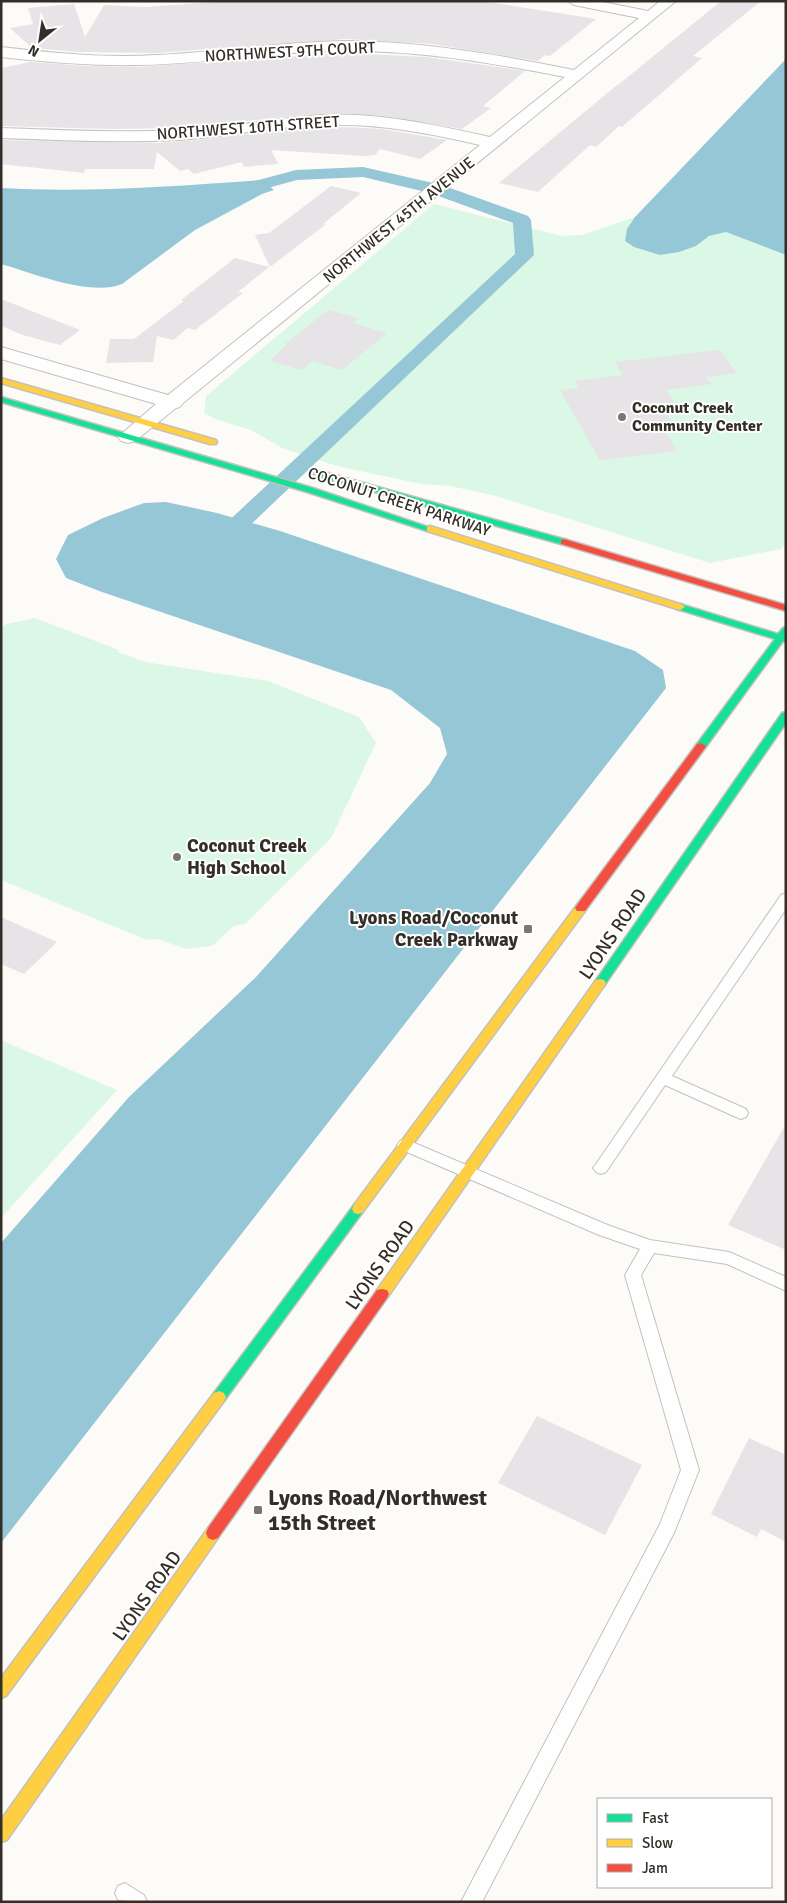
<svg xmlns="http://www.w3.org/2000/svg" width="787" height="1903" viewBox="0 0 787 1903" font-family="Signika,sans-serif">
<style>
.green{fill:#dbf7e5}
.water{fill:#95c7d7}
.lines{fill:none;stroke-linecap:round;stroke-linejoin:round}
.canal{fill:#95c7d7;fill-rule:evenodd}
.building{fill:#e6e4e6}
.lane-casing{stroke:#c4c1bc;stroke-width:2}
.street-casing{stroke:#c4c1bc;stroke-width:2}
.fast-casing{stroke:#c4c1bc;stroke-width:3}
.slow-casing{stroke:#c4c1bc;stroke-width:3}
.jam-casing{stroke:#c4c1bc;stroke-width:3}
.lane{fill:#fffefe;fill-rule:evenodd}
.street{fill:#fffefe;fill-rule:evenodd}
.fast{fill:#16e098;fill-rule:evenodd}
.slow{fill:#ffcf43;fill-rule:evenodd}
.jam{fill:#f24e42;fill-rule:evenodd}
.poi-dot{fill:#7a7670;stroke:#fff;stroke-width:2}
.labels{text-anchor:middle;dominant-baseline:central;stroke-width:4;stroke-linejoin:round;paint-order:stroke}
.far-street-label{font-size:16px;fill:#332e27;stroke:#fff}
.far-poi-label{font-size:16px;font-weight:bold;fill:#332e27;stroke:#fff;text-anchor:start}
.poi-label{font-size:19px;font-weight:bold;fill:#332e27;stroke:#fff;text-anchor:start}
.street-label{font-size:19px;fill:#332e27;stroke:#fff}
.near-poi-label{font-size:22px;font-weight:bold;fill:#332e27;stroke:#fff;text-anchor:start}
</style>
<rect width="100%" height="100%" fill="#fdfbf8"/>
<g class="green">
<polygon points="434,204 562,236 582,235 635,217 627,229 660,255 679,252 696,246 709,236 726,232 786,255 786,544 781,549 710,563 496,496 451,486 421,484 337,466 282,448 251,430 218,420 204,413 206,396"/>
<polygon points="35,618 119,650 118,652 145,662 268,681 359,717 376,743 331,838 245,924 234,926 212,946 186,949 158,939 147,940 1,880 1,628 6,624"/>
<polygon points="1,1040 117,1090 1,1218"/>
</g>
<g class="water">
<polygon points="786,59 786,255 726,232 709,236 696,246 679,252 660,255 634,247 625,241 627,229 635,217"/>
<path d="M262,180L274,190L262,194L195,230L122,284C90,297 33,273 1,264V188C89,193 175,186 262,180Z"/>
<polygon points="166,502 217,513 280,531 635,651 663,670 666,688 1,1543 1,1243 129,1097 256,977 430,783 447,754 440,728 391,690 102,592 66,578 56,559 68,535 103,518 144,503"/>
</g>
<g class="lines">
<polygon class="canal" points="363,167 442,185 528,216 531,220 534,255 223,551 215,553 207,551 204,546 207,541 515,254 513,223 430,193 363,177 297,180 228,199 222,198 219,194 222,190 296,170"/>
</g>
<g class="building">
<polygon points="228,1 482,1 596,19 550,56 545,55 538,61 432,44 345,39 156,53 79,52 32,48 10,28 33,24 28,8 74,4 85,37 104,5 146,7"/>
<polygon points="721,1 761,1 693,56 702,58 622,127 619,126 596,147 590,145 538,192 499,183 617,85 618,85"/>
<polygon points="344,53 427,57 525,71 483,106 491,108 462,129 386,116 343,113 304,115 179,128 112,129 1,126 1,68 30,62 86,66 137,67"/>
<polygon points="343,127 382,129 447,140 420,159 380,149 375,155 364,156 271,150 278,164 244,167 242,162 194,174 188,169 180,171 157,152 154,169 85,169 84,173 1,164 1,140 157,143 197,140 287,129"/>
<polygon points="331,186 361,193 323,224 325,225 270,267 255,235 269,233"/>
<polygon points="235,258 269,267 238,292 243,293 195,330 188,328 173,340 157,336 153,362 106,363 110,339 134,339 184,301 181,300"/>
<polygon points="1,299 80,330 60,345 23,335 1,326"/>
<polygon points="328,310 359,318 353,323 387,333 342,370 312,361 302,370 270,361 287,344 285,344"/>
<polygon points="720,350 737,373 706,377 711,384 666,390 674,403 661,405 676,429 664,430 677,451 600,460 560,390 579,388 575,381 623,375 615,362"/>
<polygon points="1,917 57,942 24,974 1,964"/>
<polygon points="786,1124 786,1250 728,1225"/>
<polygon points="537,1416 642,1465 605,1535 498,1483"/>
<polygon points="749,1438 786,1455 786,1542 761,1529 757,1537 711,1514"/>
</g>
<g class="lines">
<defs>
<g id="lane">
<polygon points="786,893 786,909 672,1076 746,1109 748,1113 746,1117 741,1119 736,1117 665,1085 606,1172 601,1174 596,1172 593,1168 596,1164 781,895"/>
<polygon points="405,1139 610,1226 650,1240 729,1252 786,1277 786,1291 727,1264 654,1253 641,1275 699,1470 674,1533 482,1902 461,1902 660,1524 681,1470 625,1275 640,1249 599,1235 400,1149 397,1145 400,1141"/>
<polygon points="125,1883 144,1895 147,1902 118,1900 115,1893 118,1886"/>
</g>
<path id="street" d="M567,1H598L648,11L660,1H676L183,403L180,407L176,408L135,441L128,443L121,441L118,437L156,404L1,359V347L168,395L480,145C428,133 376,123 323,125C275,126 227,137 179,140C120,143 61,140 1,138V128C60,130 120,133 179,130C227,128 274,118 322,115C379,112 434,125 490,137L565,77C492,63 418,50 344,51C275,51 206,64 137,65C91,66 46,62 1,57V47C53,53 104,58 156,55C219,52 282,42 345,41C422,41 499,55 574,70L639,18L574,5Z"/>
<g id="fast">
<polygon points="1,397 313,488 434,529 433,531 427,531 307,492 1,402"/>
<polygon points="317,470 567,540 568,542 567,544 561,544 314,475 314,471"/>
<polygon points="680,604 778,634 783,628 786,627 786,642 783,641 705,748 701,749 696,746 697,744 775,639 677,609 675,607"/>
<polygon points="786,712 786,723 604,986 596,986 594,983 596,980 782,713"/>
<polygon points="358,1204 362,1205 364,1209 362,1213 224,1401 219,1403 214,1401 212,1397 214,1393 354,1205"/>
</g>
<g id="slow">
<polygon points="1,378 216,440 217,442 216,444 210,444 1,383"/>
<polygon points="430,526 683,605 685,607 680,610 677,609 427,531 427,527"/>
<polygon points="581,904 587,908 585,911 362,1213 358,1214 354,1213 352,1209 354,1205 577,905"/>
<polygon points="600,979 604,980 606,983 604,986 387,1298 382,1299 377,1298 375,1294 377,1290 596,980"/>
<polygon points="219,1391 224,1393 226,1397 224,1401 6,1696 1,1698 1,1678 214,1393"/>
<polygon points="213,1526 218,1528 220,1533 218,1538 7,1840 1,1842 1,1820 208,1528"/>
</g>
<g id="jam">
<polygon points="564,539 786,605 786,611 561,544 561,540"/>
<polygon points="701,743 706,746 705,748 585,911 577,911 575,908 577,905 697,744"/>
<polygon points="382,1289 387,1290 389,1294 387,1298 218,1538 213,1540 208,1538 206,1533 208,1528 377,1290"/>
</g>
</defs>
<use href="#lane" class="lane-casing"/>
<use href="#street" class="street-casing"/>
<use href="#fast" class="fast-casing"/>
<use href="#slow" class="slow-casing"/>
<use href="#jam" class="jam-casing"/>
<use href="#lane" class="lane"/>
<use href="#street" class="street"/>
<use href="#fast" class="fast"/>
<use href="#slow" class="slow"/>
<use href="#jam" class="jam"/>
</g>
<g class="poi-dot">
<circle cx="622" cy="417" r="5"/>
<circle cx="177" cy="857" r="5"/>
<rect x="523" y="924" width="10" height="10" rx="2.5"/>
<rect x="253" y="1505" width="10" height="10" rx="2.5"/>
</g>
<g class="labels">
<g class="far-street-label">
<text transform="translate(290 52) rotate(-3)">NORTHWEST 9TH COURT</text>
<text transform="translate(248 128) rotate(-4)">NORTHWEST 10TH STREET</text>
<text transform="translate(399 220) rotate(-39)">NORTHWEST 45TH AVENUE</text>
<text transform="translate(399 502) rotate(18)">COCONUT CREEK PARKWAY</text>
</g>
<g class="far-poi-label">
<text x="632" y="408">Coconut Creek<tspan x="632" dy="18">Community Center</tspan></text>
</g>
<g class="poi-label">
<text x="187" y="846">Coconut Creek<tspan x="187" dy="22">High School</tspan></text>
<text x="518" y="918" text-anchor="end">Lyons Road/Coconut<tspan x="518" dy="22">Creek Parkway</tspan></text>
</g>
<g class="street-label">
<text transform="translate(613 934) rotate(-56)">LYONS ROAD</text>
<text transform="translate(380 1265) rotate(-55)">LYONS ROAD</text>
<text transform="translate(147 1596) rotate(-55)">LYONS ROAD</text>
</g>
<g class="near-poi-label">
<text x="268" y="1497">Lyons Road/Northwest<tspan x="268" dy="25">15th Street</tspan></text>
</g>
</g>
<rect width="787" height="1903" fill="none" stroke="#332e27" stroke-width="5"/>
<rect x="597" y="1798" width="175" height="90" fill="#ffffff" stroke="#adaba9"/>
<rect x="607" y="1814" width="25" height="8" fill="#16e098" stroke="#adaba9"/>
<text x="642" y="1823" font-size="15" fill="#332e27">Fast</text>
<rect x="607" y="1839" width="25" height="8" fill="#ffcf43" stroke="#adaba9"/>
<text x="642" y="1848" font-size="15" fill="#332e27">Slow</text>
<rect x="607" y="1864" width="25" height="8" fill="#f24e42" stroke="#adaba9"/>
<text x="642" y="1873" font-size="15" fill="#332e27">Jam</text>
<g transform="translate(40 40) rotate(210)" stroke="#ffffff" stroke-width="4" paint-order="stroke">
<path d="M0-4L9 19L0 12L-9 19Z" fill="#332e27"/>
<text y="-8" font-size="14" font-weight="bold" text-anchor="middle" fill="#332e27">N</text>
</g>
</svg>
